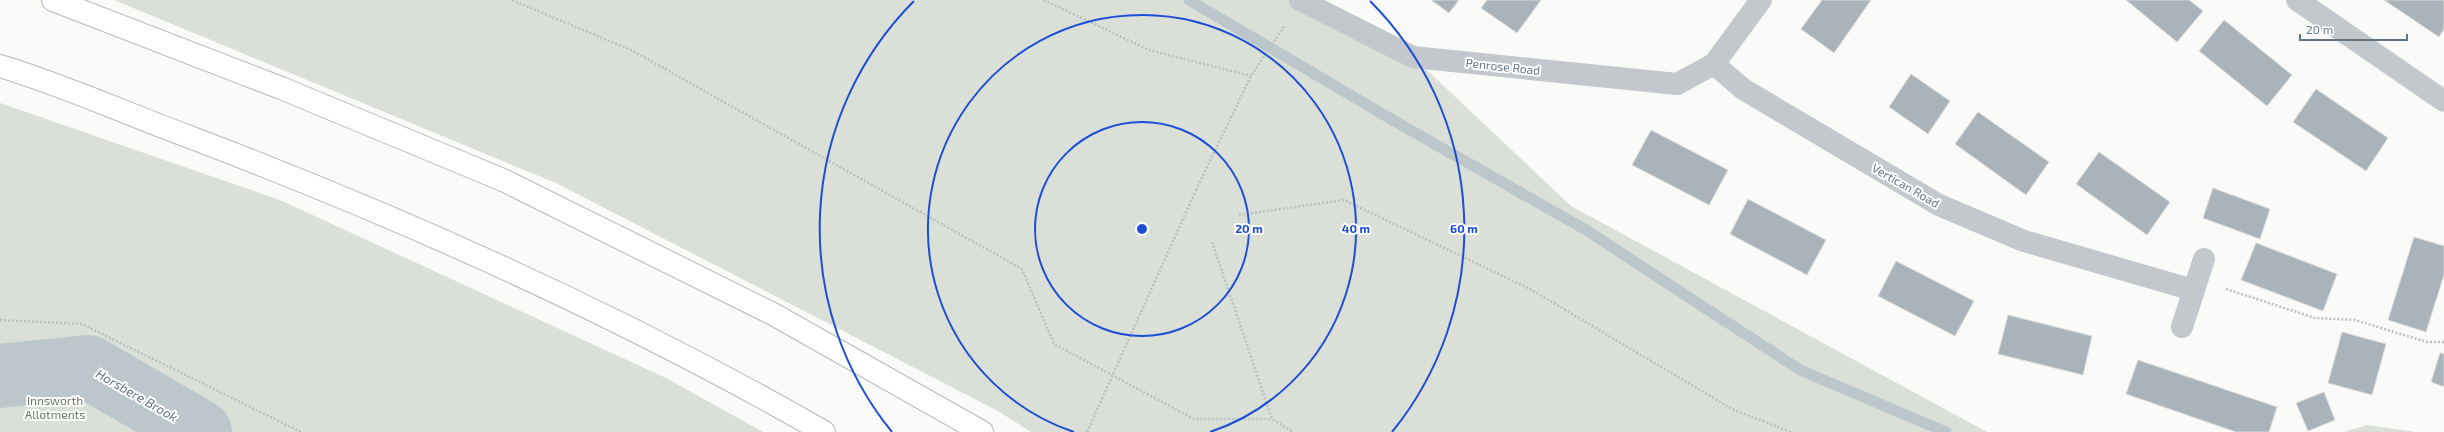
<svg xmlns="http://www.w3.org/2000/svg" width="2444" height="432" viewBox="0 0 2444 432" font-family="'Exo 2',sans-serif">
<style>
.green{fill:#dadfd7}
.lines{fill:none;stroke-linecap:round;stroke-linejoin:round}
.stream{stroke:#bbc7cb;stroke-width:11}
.river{stroke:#bbc7cb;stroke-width:64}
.building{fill:#aab3b9;stroke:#dcdcda}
.highway-casing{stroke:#b4b9bd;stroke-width:24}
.path{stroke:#bbbfc2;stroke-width:2.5;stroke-dasharray:2 2;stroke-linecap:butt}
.minor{stroke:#c3c8cc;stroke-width:22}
.highway{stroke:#fff;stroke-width:22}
.path-bridge{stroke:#bbbfc2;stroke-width:2.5;stroke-dasharray:2 2;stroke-linecap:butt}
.ring{fill:none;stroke:#1d4ed8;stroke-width:2}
.labels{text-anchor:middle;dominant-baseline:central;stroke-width:4;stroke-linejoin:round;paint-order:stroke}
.street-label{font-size:12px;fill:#657683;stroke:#fff}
.park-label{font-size:12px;fill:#687a64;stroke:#fff}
.water-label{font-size:13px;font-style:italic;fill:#60757c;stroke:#fff}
.centre{fill:#1d4ed8;stroke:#fff;stroke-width:2}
.ring-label{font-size:12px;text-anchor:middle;font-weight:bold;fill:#1d4ed8;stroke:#fff;stroke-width:4;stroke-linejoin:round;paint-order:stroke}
</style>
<rect width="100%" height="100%" fill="#fafaf8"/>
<g class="green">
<polygon points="114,0 1300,0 1413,57 1571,206 1987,432 1031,432 998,411 556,183"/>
<polygon points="0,103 280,200 666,378 763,432 0,432"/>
<polygon points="2367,425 2416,432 2344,432"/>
</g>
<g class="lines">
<polyline class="stream" points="1189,0 1391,119 1586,230 1800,370 1946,432"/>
<polyline class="river" points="0,376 88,367 200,432"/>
</g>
<g class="building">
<polygon points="1431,0 1459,0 1449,13"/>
<polygon points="1487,0 1541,0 1517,33 1481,8"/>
<polygon points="1822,0 1871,0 1834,53 1801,29"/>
<polygon points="2126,0 2189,0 2203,11 2177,42"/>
<polygon points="2384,0 2444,0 2444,29 2439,37"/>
<polygon points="2224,20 2292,75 2267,106 2199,51"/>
<polygon points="1911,74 1950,101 1928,134 1889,107"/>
<polygon points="2316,89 2388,138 2366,171 2293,122"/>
<polygon points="1978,112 2049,162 2026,195 1955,144"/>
<polygon points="1651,130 1728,170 1709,205 1632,165"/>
<polygon points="2099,152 2170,202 2147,235 2076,184"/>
<polygon points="2213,188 2270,209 2260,239 2203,218"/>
<polygon points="1748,199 1826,240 1807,275 1730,234"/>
<polygon points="2414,237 2444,246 2444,275 2426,332 2388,320"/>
<polygon points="2256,243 2337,274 2323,311 2241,280"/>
<polygon points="1896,261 1974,301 1955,336 1878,296"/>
<polygon points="2008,315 2092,336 2083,375 1998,354"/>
<polygon points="2342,332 2386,344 2372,395 2328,383"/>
<polygon points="2440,353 2444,354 2444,387 2431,382"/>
<polygon points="2138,360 2277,407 2269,432 2236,432 2126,394"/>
<polygon points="2324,392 2335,420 2308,431 2296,403"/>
</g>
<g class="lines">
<defs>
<g id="highway">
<polyline points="53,0 281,88 503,180 773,314 982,432"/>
<path d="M0,66C63,85 125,113 187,136C406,219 620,315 824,432"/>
</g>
</defs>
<use href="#highway" class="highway-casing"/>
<g class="path">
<polyline points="512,0 633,51 1022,269 1054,344 1194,419 1272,419"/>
<polyline points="1044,0 1149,50 1251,76"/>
<polyline points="1196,190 1251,76 1285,25"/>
<polyline points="1239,215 1344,200 1530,289 1732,409 1791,432"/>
<polyline points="1212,242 1272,419 1293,432"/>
<polyline points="2226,289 2315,318 2355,320 2427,342 2444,342"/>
<polyline points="0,320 82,324 301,432"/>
</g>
<g class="minor">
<polyline points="1300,0 1413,57 1677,84 1714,64"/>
<polyline points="1761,0 1714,64 1743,89 1939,205 2024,241 2193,290"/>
<polyline points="2297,0 2444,101"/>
<polyline points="2182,327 2204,259"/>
</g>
<use href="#highway" class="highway"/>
<polyline class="path-bridge" points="1087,432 1196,190"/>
</g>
<g class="ring">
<circle cx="1142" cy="229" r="107"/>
<path d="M1074 432A214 214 0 1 1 1210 432"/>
<path d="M892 432A322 322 0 0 1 914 1M1370 1A322 322 0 0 1 1392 432"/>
</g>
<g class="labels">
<g class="street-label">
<text transform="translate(1503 66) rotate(6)">Penrose Road</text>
<text transform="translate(1906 185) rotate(30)">Vertican Road</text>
</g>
<g class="park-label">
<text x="55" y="400">Innsworth<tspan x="55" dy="14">Allotments</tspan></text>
</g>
<g class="water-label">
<text transform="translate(137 395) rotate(30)">Horsbere Brook</text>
</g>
</g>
<circle cx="1142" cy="229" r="6" class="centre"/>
<g class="ring-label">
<text x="1249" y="233">20 m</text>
<text x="1356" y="233">40 m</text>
<text x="1464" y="233">60 m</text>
</g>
<path d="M2300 34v6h107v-6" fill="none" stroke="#657683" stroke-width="2"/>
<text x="2306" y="34" font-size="12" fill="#657683" stroke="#ffffff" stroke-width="3" paint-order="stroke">20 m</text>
</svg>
